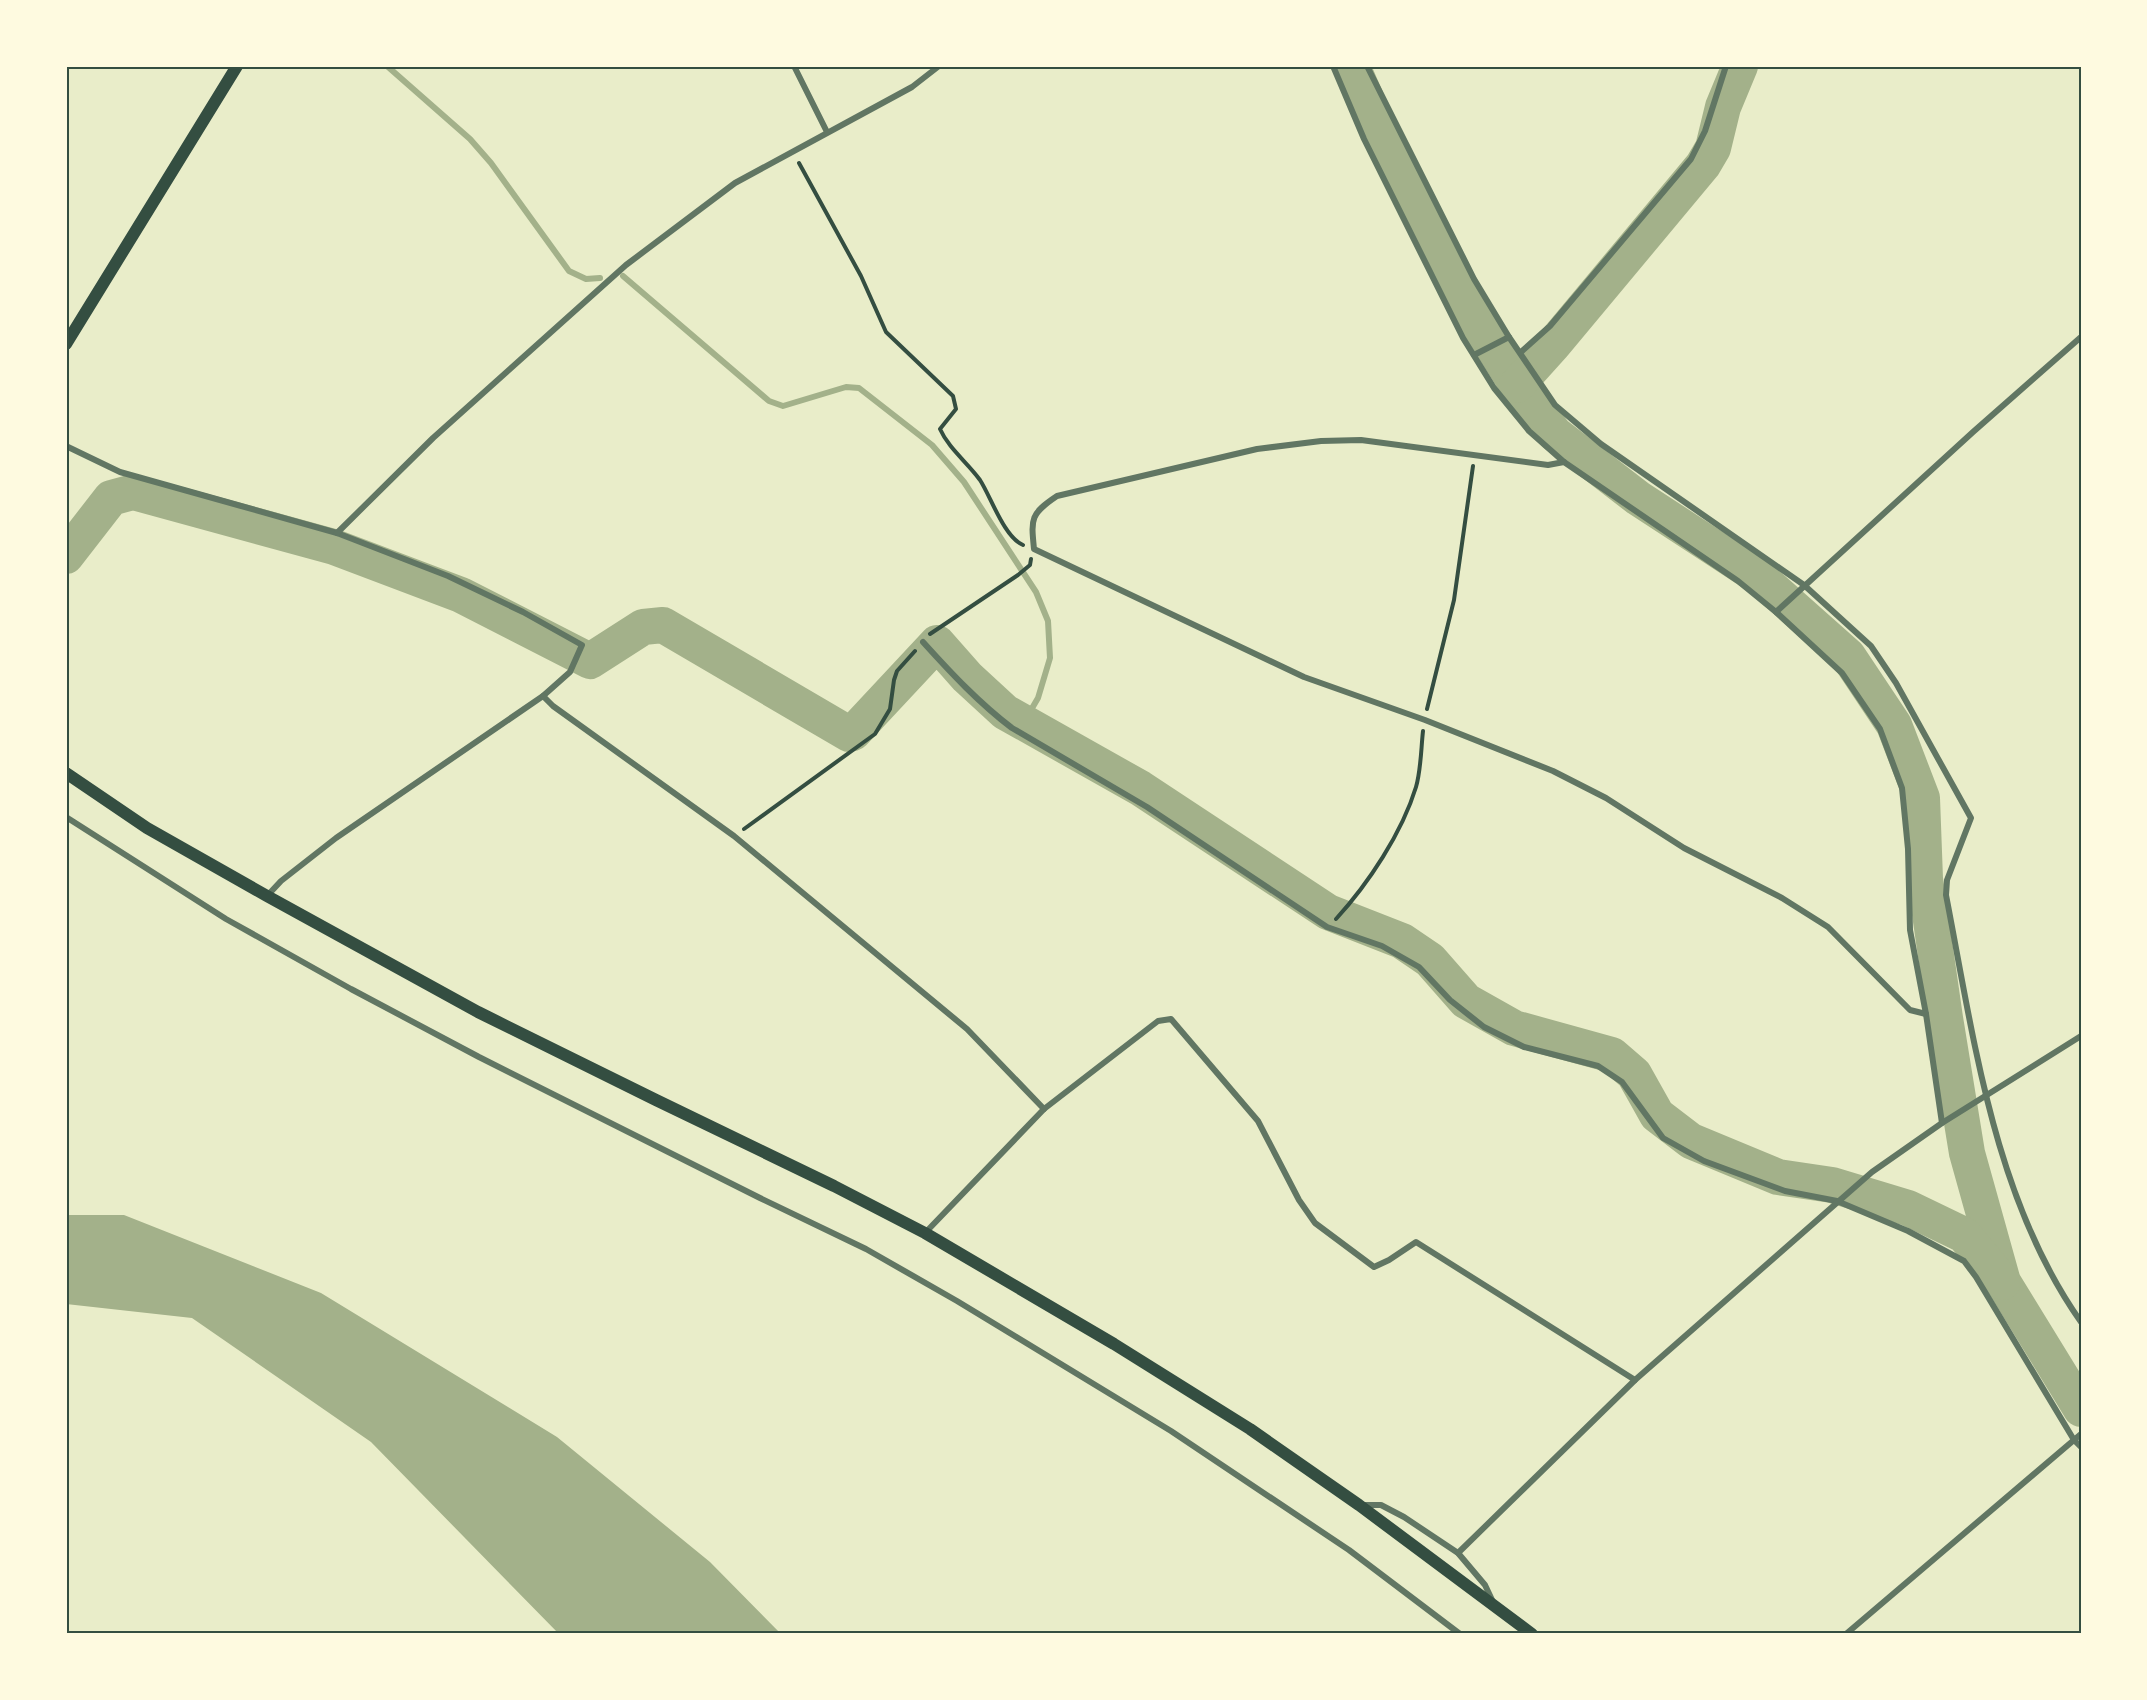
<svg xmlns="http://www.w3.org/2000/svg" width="2147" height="1700" viewBox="0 0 2147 1700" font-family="'DejaVu Sans',sans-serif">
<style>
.water{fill:#a3b18a}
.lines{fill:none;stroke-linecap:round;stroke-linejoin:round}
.stream{stroke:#a3b18a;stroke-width:6}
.river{stroke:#a3b18a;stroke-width:36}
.path{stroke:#344e41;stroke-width:4}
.minor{stroke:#617663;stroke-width:6}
.secondary{stroke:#344e41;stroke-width:12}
.neatline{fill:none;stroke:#344e41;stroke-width:2}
</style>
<rect width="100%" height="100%" fill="#e9edc9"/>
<polygon class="water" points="66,1215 124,1215 321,1293 557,1437 710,1562 781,1634 559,1634 371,1442 192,1318 66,1304"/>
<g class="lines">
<g class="stream">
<polyline points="387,66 470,139 491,163 569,271 586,279 600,278"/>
<polyline points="623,276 769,401 783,406 846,387 859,388 932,445 964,482 1036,592 1048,621 1050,658 1038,698 1024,722"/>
</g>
<g class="river">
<polyline points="1352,66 1396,168 1478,324 1517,385 1555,434 1638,498 1759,577 1848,656 1894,725 1922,798 1925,879 1945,1018 1967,1153 2003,1282 2081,1409"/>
<polyline points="1517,385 1553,345 1703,165 1713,148 1723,107 1740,66"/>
<polyline points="66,556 111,498 133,492 334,547 461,595 590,661 643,627 663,625 849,734 853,733 937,643 967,677 1005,712 1140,788 1328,912 1402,941 1430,960 1466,1001 1514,1028 1612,1055 1634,1074 1657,1115 1691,1141 1778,1177 1832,1185 1908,1208 1964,1235 2003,1282"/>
</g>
<g class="path">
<path d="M799,163L861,276L886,332L953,396L956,409L940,429C949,449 967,462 980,480C991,497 1004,537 1023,545"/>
<polyline points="930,634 1018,575 1030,565 1031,559"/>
<polyline points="1427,709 1454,600 1473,466"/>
<polyline points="744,829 875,734 890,709 894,680 897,671 915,651"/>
<path d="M1336,919C1368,884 1402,833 1416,787C1421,770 1421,749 1423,731"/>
</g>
<g class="minor">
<polyline points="794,66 827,132"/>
<polyline points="1333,66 1364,139 1463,338 1494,388 1529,431 1564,462 1738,581 1776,612 1842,673 1880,729 1902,788 1908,849 1910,930 1926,1014 1942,1123"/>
<path d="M1367,66L1474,279L1509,337L1555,405L1601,444L1804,585L1871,646L1896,683L1971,818L1947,880L1946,895C1974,1039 1994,1199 2081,1322"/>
<polyline points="1521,352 1550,326 1691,159 1705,131 1726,66"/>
<polyline points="1474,355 1509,337"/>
<polyline points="66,446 120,472 337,533 448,576 523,612 582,645 570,672 543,696 336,838 281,881 267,896"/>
<path d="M1564,462L1548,465L1361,440L1321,441L1257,449L1057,496C1030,514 1031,519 1034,549L1304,677L1425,720L1553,771L1606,798L1684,848L1782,898L1828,927L1910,1010L1926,1014"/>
<polyline points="337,533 433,438 626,265 735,183 912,87 939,66"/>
<polyline points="1776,612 1973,432 2081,337"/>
<path d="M923,642C951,673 979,703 1012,728L1147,807L1327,927L1382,946L1419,967L1450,1000L1484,1027L1524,1047L1598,1066L1622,1082L1663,1138L1704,1161L1785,1191L1837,1201L1908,1231L1964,1261L1976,1277L2074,1440L2081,1447"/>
<polyline points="543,696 553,706 734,836 967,1029 1044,1109"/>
<polyline points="66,817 226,919 351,989 479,1057 760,1198 866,1249 957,1301 1171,1431 1349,1550 1460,1634"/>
<polyline points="925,1233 1044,1109 1158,1021 1171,1019 1258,1121 1299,1200 1315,1223 1374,1267 1389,1260 1416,1242 1635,1380"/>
<polyline points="1363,1505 1381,1505 1404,1517 1458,1553 1485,1585 1493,1602"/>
<polyline points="1458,1553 1635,1380 1872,1172 1942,1123 2081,1036"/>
<polyline points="1846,1634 2081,1434"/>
</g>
<g class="secondary">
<polyline points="66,344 237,66"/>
<polyline points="66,773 147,828 267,896 478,1012 656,1100 834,1186 925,1233 1114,1344 1250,1429 1359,1505 1532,1634"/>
</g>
</g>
<rect width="2147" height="1700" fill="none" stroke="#fefae0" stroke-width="135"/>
<rect x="68" y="68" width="2012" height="1564" class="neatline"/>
</svg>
